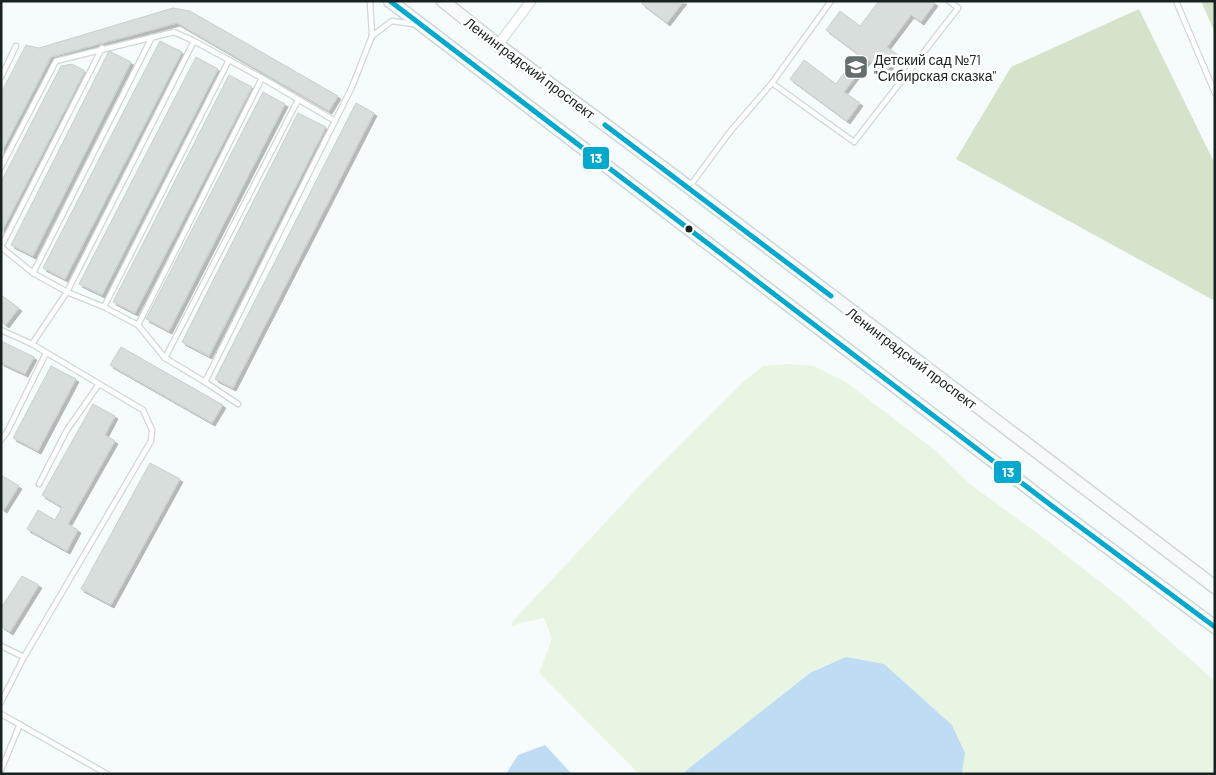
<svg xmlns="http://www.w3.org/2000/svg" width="1216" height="775" viewBox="0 0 1216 775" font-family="Barlow,sans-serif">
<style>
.green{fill:#e9f5e3}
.forest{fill:#d5e3ca}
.water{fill:#bfdcf5}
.building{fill:#d8dedc;stroke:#c9cfcc;filter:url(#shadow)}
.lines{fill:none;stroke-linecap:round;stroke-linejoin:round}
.lane-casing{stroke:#cfd8d6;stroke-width:7}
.street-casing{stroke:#cfd8d6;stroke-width:11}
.secondary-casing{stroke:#cfd8d6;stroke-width:15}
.lane{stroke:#fefffe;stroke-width:4.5}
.street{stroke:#fefffe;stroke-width:9}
.secondary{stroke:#f7fafb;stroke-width:12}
.bus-1-casing{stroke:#fff;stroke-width:9}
.bus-1{stroke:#00a9ce;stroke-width:5}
.bus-dot{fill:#182221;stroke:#fff;stroke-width:2}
.labels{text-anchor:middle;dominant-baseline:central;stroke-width:5;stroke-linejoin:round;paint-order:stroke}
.poi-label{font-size:14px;fill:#182221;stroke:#fff;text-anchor:start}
.street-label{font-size:14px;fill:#182221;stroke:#fff}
.line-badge{stroke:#fff;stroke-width:2}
.badge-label{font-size:14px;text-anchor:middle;font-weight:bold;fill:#fff}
</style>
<defs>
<filter id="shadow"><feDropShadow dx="3" dy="3" stdDeviation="0" flood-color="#0004"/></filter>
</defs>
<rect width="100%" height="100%" fill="#f6fcfb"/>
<polygon class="green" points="789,364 814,366 846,382 936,451 971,485 1044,538 1122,599 1215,681 1215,774 962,774 965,753 810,673 688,769 683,774 639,774 539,673 552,639 544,618 520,623 511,627 513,621 647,478 744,381 763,366"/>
<g class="forest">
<polygon points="1201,1 1215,1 1215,33"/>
<polygon points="1139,9 1215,164 1215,301 956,159 1011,67"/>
</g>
<g class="water">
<polygon points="846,657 884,664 952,725 965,753 962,774 683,774 688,769 810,673"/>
<polygon points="545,745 572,774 506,774 518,755"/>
</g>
<g class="building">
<polygon points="644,1 684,1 667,23 642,4"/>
<polygon points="879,1 932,1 935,3 921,22 911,15 887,47 898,55 885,73 868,60 844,92 860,103 847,121 790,79 804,60 836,84 858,54 826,30 840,11 860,26"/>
<polygon points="173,8 190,11 338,96 329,111 177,23 51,57 1,153 1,93 26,45 39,48"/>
<polygon points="160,41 182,52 65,279 43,268"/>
<polygon points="109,51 131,62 33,256 11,245"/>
<polygon points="196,57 218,69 102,295 79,284"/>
<polygon points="72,64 85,71 1,233 1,182 61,66"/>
<polygon points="229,75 252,87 135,313 113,302"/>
<polygon points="263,92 285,104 169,331 146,319"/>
<polygon points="356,103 374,113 233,388 215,379"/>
<polygon points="298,113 326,127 209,356 182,342"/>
<polygon points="1,295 19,308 6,325 1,321"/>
<polygon points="1,341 34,357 25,374 1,363"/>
<polygon points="121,347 223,405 212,423 110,365"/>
<polygon points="51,366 76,379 38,451 13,438"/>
<polygon points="93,404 115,416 105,435 115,441 68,524 78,530 67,551 27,529 38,510 55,520 62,507 42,495"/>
<polygon points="150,463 180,479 111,605 81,589"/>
<polygon points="1,475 19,486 4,510 1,508"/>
<polygon points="22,576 39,585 10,632 1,626 1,604 3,605"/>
</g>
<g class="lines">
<defs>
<g id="lane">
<polyline points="1176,1 1215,93"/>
<polyline points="372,36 392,21 413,24"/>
<polyline points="102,48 1,247 33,273 67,292 104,307 138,325 165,358 205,382 335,121"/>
<polyline points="1,77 16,46"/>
<polyline points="772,83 854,142 958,8 949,1"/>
<polyline points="1,167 56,61 174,32 194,41 262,78 335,121 352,87 372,36 370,1"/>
<polyline points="690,186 729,133 772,83 831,1"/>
<polyline points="33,273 152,37"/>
<polyline points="104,307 229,60"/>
<polyline points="138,325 262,78"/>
<polyline points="1,330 32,344 143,410 152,430 151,441 24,657"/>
<polyline points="32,344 67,292 194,41"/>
<polyline points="165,358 298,100"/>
<polyline points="205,382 238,404"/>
<polyline points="1,440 7,432 46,353"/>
<polyline points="39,484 67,430 99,384"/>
<polyline points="1,646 24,657 1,702"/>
<polyline points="1,714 107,774"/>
<polyline points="1,770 20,724"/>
</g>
<polyline id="street" points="498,45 531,1"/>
<g id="secondary">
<polyline points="390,1 1052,506 1215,627"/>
<polyline points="443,1 498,45 682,182 1215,587"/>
</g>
</defs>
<use href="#lane" class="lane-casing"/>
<use href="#street" class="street-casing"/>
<use href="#secondary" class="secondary-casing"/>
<use href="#lane" class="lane"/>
<use href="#street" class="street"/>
<use href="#secondary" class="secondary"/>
<defs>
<g id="bus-1">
<polyline points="390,1 1052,506 1215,627"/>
<polyline points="605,125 831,296"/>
</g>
</defs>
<use href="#bus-1" class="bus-1-casing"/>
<use href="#bus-1" class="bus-1"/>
</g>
<defs>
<symbol id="school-square" viewBox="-11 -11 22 22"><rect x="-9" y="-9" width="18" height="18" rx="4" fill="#666e6d" stroke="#fff"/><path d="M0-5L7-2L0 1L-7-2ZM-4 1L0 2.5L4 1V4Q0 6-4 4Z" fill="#fff"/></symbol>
</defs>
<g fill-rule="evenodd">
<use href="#school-square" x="842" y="53" width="28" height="28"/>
</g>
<circle class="bus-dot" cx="689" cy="229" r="4.5"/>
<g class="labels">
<g class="poi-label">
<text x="874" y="59">Детский сад №71<tspan x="874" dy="16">"Сибирская сказка"</tspan></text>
</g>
<g class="street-label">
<text transform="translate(530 68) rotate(37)">Ленинградский проспект</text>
<text transform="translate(912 358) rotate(37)">Ленинградский проспект</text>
</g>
</g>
<g class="line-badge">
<rect x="582" y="146" width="28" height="24" rx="5" fill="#00a9ce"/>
<rect x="993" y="460" width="29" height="24" rx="5" fill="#00a9ce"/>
</g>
<g class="badge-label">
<text x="596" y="163">13</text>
<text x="1008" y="477">13</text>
</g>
<rect width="1216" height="775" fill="none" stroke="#182221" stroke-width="5"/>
</svg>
